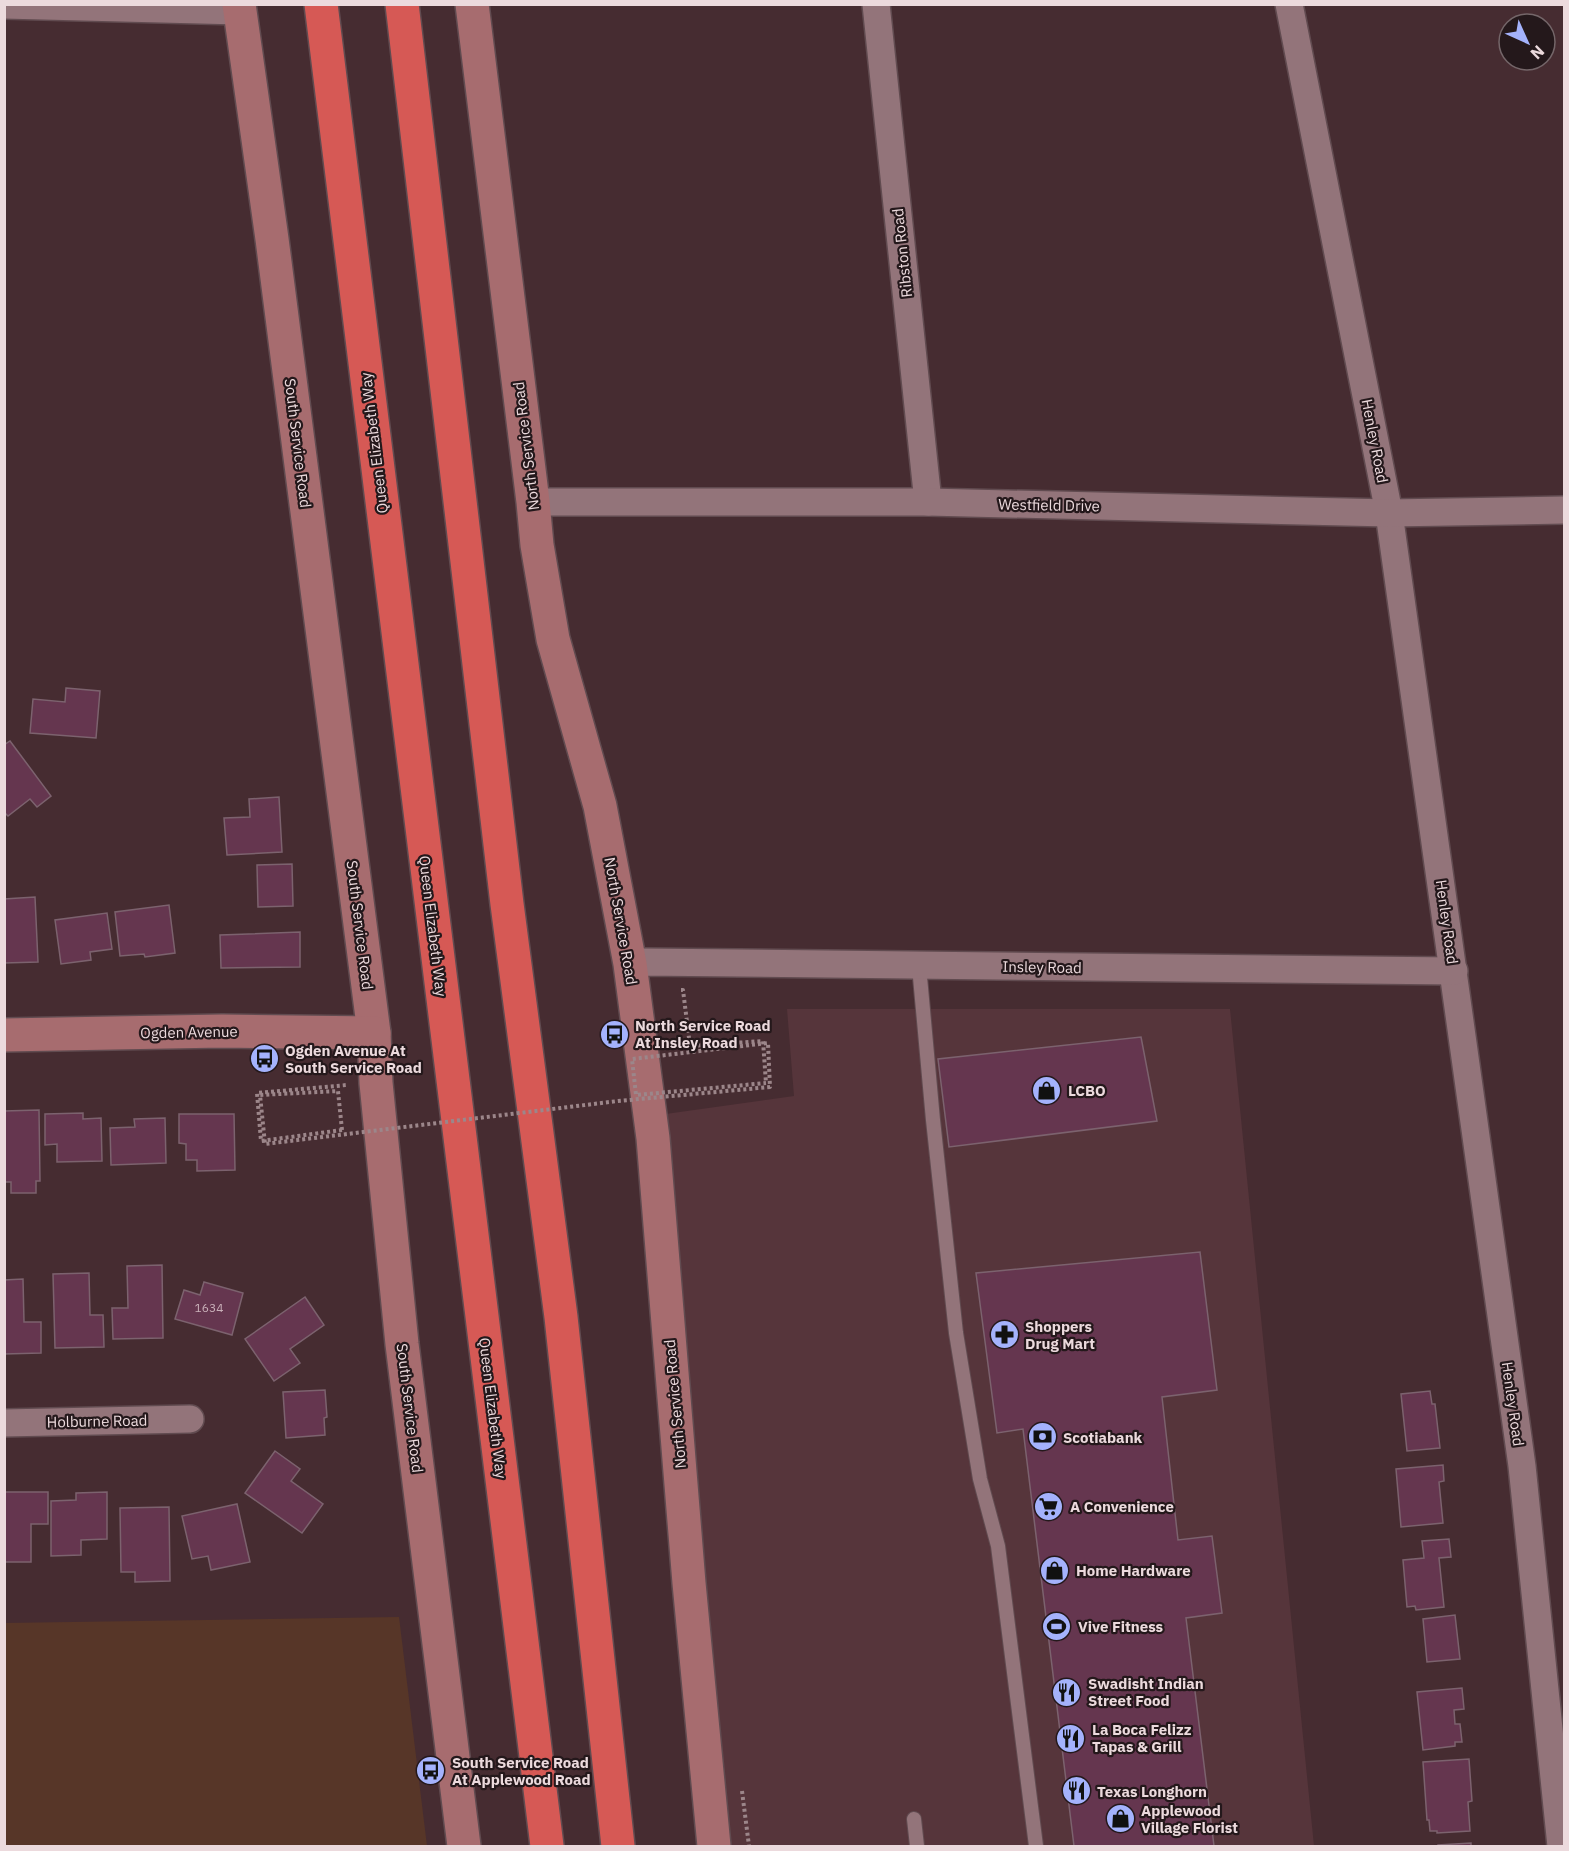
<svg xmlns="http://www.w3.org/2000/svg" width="1569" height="1851" viewBox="0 0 1569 1851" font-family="'IBM Plex Sans',sans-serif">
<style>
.built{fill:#56353b}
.green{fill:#573628}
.building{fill:#65364f;stroke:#7c626e;stroke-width:1.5}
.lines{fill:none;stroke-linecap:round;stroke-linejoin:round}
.lane-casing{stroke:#614b50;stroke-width:16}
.street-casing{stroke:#614b50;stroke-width:30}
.secondary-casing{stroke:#614b50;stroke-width:36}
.highway-casing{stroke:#614b50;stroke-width:36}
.path{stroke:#9c868a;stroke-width:4;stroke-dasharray:3 3;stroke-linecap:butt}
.lane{stroke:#93747a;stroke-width:14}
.street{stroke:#93747a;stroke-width:27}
.secondary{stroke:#a76c6f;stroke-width:33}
.highway{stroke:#d65955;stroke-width:33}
.path-bridge{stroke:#9c868a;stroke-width:4;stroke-dasharray:3 3;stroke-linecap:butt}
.labels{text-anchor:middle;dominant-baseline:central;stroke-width:4.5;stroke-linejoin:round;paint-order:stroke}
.number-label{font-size:12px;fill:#cab1ba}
.street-label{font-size:15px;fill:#ecdadd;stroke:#24181b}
.poi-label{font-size:15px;font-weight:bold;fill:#ecdadd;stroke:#24181b;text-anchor:start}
</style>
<rect width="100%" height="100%" fill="#462c31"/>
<polygon class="built" points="787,1009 1230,1009 1314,1846 725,1846 637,1118 794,1096"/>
<polygon class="green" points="399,1617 427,1846 5,1846 5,1623"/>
<g class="building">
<polygon points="66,688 100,691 96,738 30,733 33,699 65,702"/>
<polygon points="10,741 51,796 37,807 30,799 8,816 4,812 4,745"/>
<polygon points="279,797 282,852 227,855 224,818 250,817 249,799"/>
<polygon points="292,864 293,906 258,907 257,865"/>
<polygon points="35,897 38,962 4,963 4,899"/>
<polygon points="169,905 175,953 145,957 144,954 120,956 115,912"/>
<polygon points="107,913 112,949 90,952 91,960 61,964 55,920"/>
<polygon points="300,932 300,967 221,968 220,935"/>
<polygon points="1141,1037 1157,1121 949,1147 938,1059"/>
<polygon points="39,1110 40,1181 36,1181 36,1193 11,1193 11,1182 4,1182 4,1111"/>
<polygon points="83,1113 83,1119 101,1118 102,1161 57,1162 57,1144 45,1145 45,1114"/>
<polygon points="179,1114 234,1114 235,1170 197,1171 197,1160 186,1160 186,1144 179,1143"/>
<polygon points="165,1118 166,1163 111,1165 110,1128 135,1127 134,1119"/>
<polygon points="1200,1252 1217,1390 1162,1397 1178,1540 1212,1536 1222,1613 1186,1618 1214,1846 1074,1846 1023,1429 997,1433 976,1273"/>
<polygon points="162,1265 163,1338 113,1339 112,1308 128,1308 127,1266"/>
<polygon points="89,1273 90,1315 103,1315 104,1347 55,1348 53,1274"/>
<polygon points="23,1279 24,1322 41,1322 41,1353 4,1354 4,1280"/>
<polygon points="204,1282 243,1293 232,1335 175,1319 184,1290 200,1295"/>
<polygon points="305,1297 324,1325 290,1349 300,1363 274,1381 245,1339"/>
<polygon points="325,1390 327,1417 324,1418 325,1435 286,1438 283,1392"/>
<polygon points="1430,1391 1432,1404 1435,1404 1440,1448 1407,1451 1401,1394"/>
<polygon points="275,1451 300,1469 291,1481 323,1504 302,1533 245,1493"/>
<polygon points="1443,1465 1444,1481 1439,1482 1443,1523 1401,1527 1396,1469"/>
<polygon points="4,1492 48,1492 48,1524 31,1524 31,1562 4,1562"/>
<polygon points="107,1492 107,1539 81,1540 81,1555 51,1556 51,1501 76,1500 76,1493"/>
<polygon points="237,1504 250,1562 211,1570 208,1556 192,1559 182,1516"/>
<polygon points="169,1507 170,1581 135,1582 135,1572 121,1572 120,1508"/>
<polygon points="1449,1539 1451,1557 1439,1558 1444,1607 1416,1610 1415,1606 1407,1607 1403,1560 1424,1558 1422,1541"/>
<polygon points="1455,1615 1460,1659 1427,1662 1423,1619"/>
<polygon points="1462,1688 1464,1709 1454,1710 1455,1724 1460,1724 1462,1742 1455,1742 1455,1746 1423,1750 1417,1692"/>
<polygon points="1469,1759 1472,1801 1468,1802 1470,1831 1437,1833 1437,1831 1430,1831 1429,1820 1427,1820 1423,1762"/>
<polygon points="1471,1843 1471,1846 1438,1846 1438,1845"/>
</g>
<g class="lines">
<defs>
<g id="lane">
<polyline points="919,966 933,1120 956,1333 980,1479 998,1546 1036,1846"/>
<polyline points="914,1819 917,1846"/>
</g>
<g id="street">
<polyline points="876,4 928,502"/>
<polyline points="1289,4 1389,513 1522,1466 1561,1846"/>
<polyline points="4,5 240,11"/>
<polyline points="533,502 928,502 1389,513 1564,510"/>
<polyline points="630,964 642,962 1454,971"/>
<polyline points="4,1423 190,1419"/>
</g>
<g id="secondary">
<polyline points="239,4 272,239 374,1033 376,1083 402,1344 464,1846"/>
<polyline points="472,4 533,502 537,545 553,639 600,806 630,964 653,1138 689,1583 714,1846"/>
<polyline points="4,1035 222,1031 374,1033"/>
</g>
<g id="highway">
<polyline points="321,4 547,1846"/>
<polyline points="402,4 507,904 561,1317 618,1846"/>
</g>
</defs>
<use href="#lane" class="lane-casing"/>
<use href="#street" class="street-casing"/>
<use href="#secondary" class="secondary-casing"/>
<use href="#highway" class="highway-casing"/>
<g class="path">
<polyline points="681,990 683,990 690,1046 763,1041 766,1083"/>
<polyline points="342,1130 261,1141 257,1093 347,1085"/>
<polyline points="742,1791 749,1846"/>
</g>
<use href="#lane" class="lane"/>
<use href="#street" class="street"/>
<use href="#secondary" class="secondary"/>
<use href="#highway" class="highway"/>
<polyline class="path-bridge" points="342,1130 338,1091 260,1095 265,1144 618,1101 770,1087 768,1043 632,1059 636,1095 766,1083"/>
</g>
<defs>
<symbol id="bus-disc" viewBox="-11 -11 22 22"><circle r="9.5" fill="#a4b2fc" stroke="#24181b"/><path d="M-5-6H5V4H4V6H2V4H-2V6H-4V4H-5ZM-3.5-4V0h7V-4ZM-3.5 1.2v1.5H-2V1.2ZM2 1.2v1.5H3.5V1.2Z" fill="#111"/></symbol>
<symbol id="shop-disc" viewBox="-11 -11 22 22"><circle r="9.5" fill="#a4b2fc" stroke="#24181b"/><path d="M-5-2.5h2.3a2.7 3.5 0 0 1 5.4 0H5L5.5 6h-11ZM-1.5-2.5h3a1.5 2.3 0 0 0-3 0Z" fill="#111"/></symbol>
<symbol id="pharmacy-disc" viewBox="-11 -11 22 22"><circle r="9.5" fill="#a4b2fc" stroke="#24181b"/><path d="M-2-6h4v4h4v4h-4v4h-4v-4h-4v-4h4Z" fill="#111"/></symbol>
<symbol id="bank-disc" viewBox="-11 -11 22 22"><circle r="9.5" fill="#a4b2fc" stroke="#24181b"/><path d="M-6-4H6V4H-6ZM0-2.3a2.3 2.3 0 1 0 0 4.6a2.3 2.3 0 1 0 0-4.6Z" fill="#111"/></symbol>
<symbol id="supermarket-disc" viewBox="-11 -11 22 22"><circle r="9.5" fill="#a4b2fc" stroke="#24181b"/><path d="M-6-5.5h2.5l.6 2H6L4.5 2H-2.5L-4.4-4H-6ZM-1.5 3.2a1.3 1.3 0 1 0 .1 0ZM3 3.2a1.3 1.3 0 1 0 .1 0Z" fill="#111"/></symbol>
<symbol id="stadium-disc" viewBox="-11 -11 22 22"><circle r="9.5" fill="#a4b2fc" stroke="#24181b"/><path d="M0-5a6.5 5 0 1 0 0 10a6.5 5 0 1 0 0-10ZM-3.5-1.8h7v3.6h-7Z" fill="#111"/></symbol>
<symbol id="restaurant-disc" viewBox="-11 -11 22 22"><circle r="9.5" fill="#a4b2fc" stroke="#24181b"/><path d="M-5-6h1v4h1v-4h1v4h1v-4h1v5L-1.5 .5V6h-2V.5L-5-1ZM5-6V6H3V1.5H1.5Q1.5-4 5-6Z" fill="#111"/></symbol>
</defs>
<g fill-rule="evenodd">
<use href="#bus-disc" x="598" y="1018" width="33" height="33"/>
<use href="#bus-disc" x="248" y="1042" width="33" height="33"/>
<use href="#shop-disc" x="1030" y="1074" width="33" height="33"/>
<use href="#pharmacy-disc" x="988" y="1318" width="33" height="33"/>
<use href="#bank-disc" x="1026" y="1420" width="33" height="33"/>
<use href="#supermarket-disc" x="1032" y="1490" width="33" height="33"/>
<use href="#shop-disc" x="1038" y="1554" width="33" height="33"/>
<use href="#stadium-disc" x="1040" y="1610" width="33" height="33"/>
<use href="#restaurant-disc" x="1050" y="1676" width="33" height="33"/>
<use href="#restaurant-disc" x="1054" y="1722" width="33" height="33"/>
<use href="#bus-disc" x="414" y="1754" width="33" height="33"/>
<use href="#restaurant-disc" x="1060" y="1774" width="33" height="33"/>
<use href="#shop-disc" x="1104" y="1802" width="33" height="33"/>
</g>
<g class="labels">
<g class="number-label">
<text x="209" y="1307">1634</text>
</g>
<g class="street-label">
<text transform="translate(902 253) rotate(-96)">Ribston Road</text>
<text transform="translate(1375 441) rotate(79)">Henley Road</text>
<text transform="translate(298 443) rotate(83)">South Service Road</text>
<text transform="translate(374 443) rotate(-97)">Queen Elizabeth Way</text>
<text transform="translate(526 446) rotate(-97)">North Service Road</text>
<text transform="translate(1049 505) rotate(1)">Westfield Drive</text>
<text transform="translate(621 921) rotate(80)">North Service Road</text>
<text transform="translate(1447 922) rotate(82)">Henley Road</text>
<text transform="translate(360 925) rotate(83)">South Service Road</text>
<text transform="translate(433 926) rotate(83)">Queen Elizabeth Way</text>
<text transform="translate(1042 967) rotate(1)">Insley Road</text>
<text transform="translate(189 1032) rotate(-1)">Ogden Avenue</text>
<text transform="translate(675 1404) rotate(-95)">North Service Road</text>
<text transform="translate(1513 1404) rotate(82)">Henley Road</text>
<text transform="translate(410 1408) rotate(83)">South Service Road</text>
<text transform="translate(493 1408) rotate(83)">Queen Elizabeth Way</text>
<text transform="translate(97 1421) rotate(-1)">Holburne Road</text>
</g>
<g class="poi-label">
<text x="635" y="1025">North Service Road<tspan x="635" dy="17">At Insley Road</tspan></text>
<text x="285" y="1050">Ogden Avenue At<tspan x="285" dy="17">South Service Road</tspan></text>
<text x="1068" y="1090">LCBO</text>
<text x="1025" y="1326">Shoppers<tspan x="1025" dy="17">Drug Mart</tspan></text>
<text x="1063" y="1437">Scotiabank</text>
<text x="1070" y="1506">A Convenience</text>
<text x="1076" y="1570">Home Hardware</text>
<text x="1078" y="1626">Vive Fitness</text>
<text x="1088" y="1683">Swadisht Indian<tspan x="1088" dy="17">Street Food</tspan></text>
<text x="1092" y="1729">La Boca Felizz<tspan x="1092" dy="17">Tapas &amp; Grill</tspan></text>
<text x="452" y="1762">South Service Road<tspan x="452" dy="17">At Applewood Road</tspan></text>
<text x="1097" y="1791">Texas Longhorn</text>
<text x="1141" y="1810">Applewood<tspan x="1141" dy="17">Village Florist</tspan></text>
</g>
</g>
<rect width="1569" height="1851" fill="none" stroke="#ecdadd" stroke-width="12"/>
<g transform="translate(1527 42) rotate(135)"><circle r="28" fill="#24181b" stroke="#746669" stroke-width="1.5"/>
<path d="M0-4.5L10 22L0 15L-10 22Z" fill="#a4b2fc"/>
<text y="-9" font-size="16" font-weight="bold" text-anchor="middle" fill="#ecdadd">N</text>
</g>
</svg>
